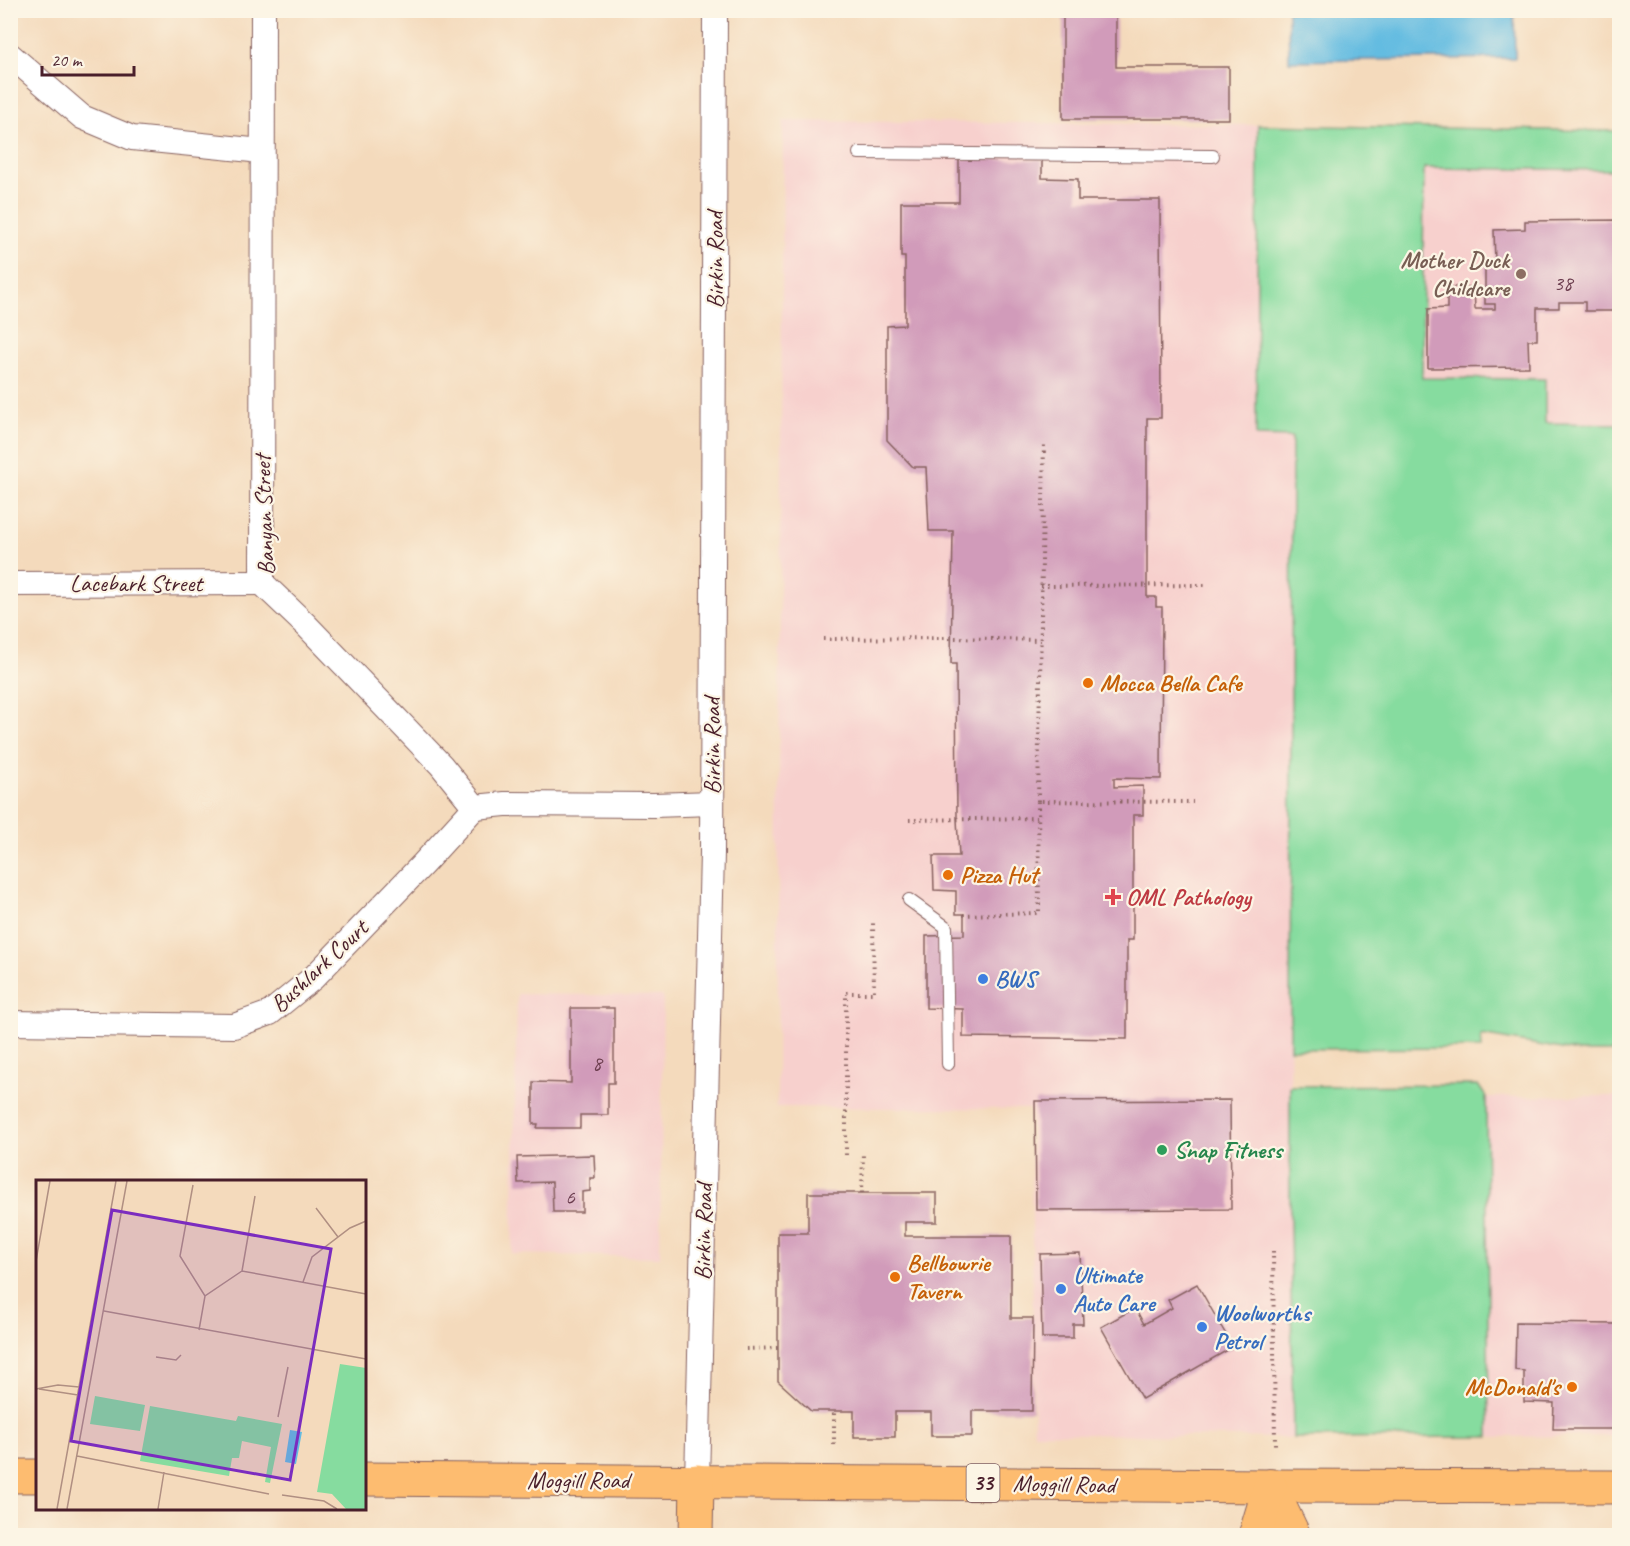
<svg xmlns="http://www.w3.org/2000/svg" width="1630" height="1546" viewBox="0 0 1630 1546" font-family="Caveat,sans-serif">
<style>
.built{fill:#f7d0cd}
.green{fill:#86dc9f;stroke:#687e65;stroke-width:1.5}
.water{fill:#64bce1;stroke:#576e86;stroke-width:1.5}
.building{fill:#d19bba}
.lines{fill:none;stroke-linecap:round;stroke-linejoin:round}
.lane-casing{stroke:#86605e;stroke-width:14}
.street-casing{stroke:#86605e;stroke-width:26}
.primary-casing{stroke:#86605e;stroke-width:35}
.path{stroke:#86605e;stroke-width:4;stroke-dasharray:1.5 4.5;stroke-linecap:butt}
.lane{stroke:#fff;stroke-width:12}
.street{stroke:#fff;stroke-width:24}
.primary{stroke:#fdbc6f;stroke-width:33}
.education-dot{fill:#8d6e63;stroke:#fcf5e5;stroke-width:2}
.food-dot{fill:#e8710a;stroke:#fcf5e5;stroke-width:2}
.health-dot{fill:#e0444e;stroke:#fcf5e5;stroke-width:2}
.shop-dot{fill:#3f7fe0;stroke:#fcf5e5;stroke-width:2}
.leisure-dot{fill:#2e9e5b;stroke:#fcf5e5;stroke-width:2}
.labels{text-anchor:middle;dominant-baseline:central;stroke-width:4.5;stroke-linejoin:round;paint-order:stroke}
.number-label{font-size:21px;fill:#6c3e4f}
.shield{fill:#fcf5e5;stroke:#7f5f63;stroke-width:1.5}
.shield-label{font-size:22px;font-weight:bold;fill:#4a1f2b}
.street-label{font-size:24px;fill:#4a1f2b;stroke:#fcf5e5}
.education-label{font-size:24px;font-weight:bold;fill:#785e54;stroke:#fcf5e5;text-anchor:end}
.food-label{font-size:24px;font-weight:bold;fill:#c56008;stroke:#fcf5e5;text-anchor:start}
.health-label{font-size:24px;font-weight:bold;fill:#be3a42;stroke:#fcf5e5;text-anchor:start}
.shop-label{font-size:24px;font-weight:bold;fill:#366cbe;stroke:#fcf5e5;text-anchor:start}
.leisure-label{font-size:24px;font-weight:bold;fill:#27864d;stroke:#fcf5e5;text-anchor:start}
.inset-road{fill:none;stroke:#b08f82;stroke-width:1.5}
.view{fill:#7b2cbf;fill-opacity:0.15;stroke:#7b2cbf;stroke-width:3}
.inset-edge{fill:none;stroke:#4a1f2b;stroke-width:3}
</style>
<rect width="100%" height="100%" fill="#fcf5e5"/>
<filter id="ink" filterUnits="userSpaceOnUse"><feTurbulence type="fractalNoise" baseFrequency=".0167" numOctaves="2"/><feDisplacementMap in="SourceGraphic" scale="12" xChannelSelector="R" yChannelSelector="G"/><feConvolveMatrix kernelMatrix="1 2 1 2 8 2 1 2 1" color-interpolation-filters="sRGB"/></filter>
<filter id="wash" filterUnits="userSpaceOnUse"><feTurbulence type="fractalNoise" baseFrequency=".008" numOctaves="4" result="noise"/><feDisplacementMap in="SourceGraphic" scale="24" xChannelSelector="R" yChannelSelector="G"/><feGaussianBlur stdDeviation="1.35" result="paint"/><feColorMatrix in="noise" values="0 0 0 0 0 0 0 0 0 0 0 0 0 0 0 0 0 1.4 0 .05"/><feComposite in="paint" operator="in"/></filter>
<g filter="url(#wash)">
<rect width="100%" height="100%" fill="#f4dabc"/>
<g class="built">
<polygon points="783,121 1258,125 1256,435 1292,436 1290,1214 1293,1438 1034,1433 1031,1109 777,1107"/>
<polygon points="1424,168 1619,170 1619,424 1544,423 1545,379 1422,378"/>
<polygon points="517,994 663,996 660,1257 512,1254"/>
<polygon points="1619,1096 1619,1436 1489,1437 1486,1321 1486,1097"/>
</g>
<g class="green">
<polygon points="1258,125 1619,131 1619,170 1424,168 1422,378 1545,379 1545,423 1619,424 1619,1052 1579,1052 1481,1035 1482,1048 1290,1049 1292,437 1256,436"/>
<polygon points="1478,1085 1486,1097 1489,1437 1293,1438 1290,1214 1290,1086"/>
</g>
<polygon class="water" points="1288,11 1514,11 1515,58 1289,61"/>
<g id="blocks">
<g class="building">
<polygon points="1063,10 1116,10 1116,67 1229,67 1229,119 1063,119"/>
<polygon points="959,159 1042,160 1042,178 1078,179 1078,200 1160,200 1161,418 1147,418 1147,597 1156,597 1156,607 1162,607 1161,779 1114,778 1114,787 1143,786 1143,815 1133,815 1133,940 1127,940 1127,1039 963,1037 963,1009 926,1008 926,936 964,935 964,914 956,914 956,891 934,890 933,856 959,856 957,819 956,664 951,664 953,531 929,531 926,467 913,467 887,440 887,326 905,325 905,257 901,257 901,202 959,202"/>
<polygon points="1620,220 1620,311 1585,311 1585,302 1559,302 1559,308 1537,308 1537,340 1528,340 1529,367 1428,368 1428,309 1447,308 1447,287 1474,287 1475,309 1495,309 1495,304 1485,304 1485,263 1495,262 1494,230 1525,229 1525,221"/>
<polygon points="571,1008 614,1008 614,1083 608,1083 608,1115 580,1115 580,1128 537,1128 538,1124 533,1124 533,1082 571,1083"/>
<polygon points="1230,1100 1231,1209 1036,1210 1035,1101"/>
<polygon points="594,1155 595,1178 590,1178 590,1191 582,1192 582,1212 553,1212 552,1182 518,1183 517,1157"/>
<polygon points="808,1193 937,1193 937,1222 905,1222 905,1236 1011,1236 1011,1318 1033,1318 1032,1411 972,1411 972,1436 931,1436 931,1412 895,1412 895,1437 854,1437 854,1411 811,1411 778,1381 778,1233 808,1233"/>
<polygon points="1080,1253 1083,1324 1073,1324 1073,1338 1042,1338 1040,1254"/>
<polygon points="1197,1284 1233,1347 1142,1399 1101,1327 1135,1308 1144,1324 1172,1308 1168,1300"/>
<polygon points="1516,1323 1620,1324 1620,1429 1553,1429 1554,1403 1524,1402 1524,1371 1515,1370"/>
</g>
</g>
</g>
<g filter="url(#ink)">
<use href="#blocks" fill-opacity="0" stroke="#86605e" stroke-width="1.5"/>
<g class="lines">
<defs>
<g id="lane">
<polyline points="859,153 1213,156"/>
<polyline points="909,900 946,927 948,1064"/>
</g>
<g id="street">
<polyline points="263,10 262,583 306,625 441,765 475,807 505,804 654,805 712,803"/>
<polyline points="10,55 82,117 132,138 262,151"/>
<polyline points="10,584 262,583"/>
<polyline points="10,1023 234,1026 270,1013 313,978 423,864 475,807"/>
<polyline points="697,1481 712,853 715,10"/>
</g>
<g id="primary">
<polyline points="10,1476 38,1476"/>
<polyline points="364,1479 1270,1486 1620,1487"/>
<polyline points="1270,1486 1294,1536"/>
<polyline points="696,1536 697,1481"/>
<polyline points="1255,1536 1270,1486"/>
</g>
</defs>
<use href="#lane" class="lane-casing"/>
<use href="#street" class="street-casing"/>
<use href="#primary" class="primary-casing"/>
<g class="path">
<polyline points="1041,586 1209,585"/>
<polyline points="823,639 951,638 1040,640"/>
<polyline points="1038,801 1044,441"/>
<polyline points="909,820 1038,818"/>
<polyline points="963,915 1039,913 1038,801 1193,802"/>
<polyline points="846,1155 846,993 874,993 873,923"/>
<polyline points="862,1193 863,1154"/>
<polyline points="1273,1251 1275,1445"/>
<polyline points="746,1349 778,1348"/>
<polyline points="834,1445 834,1411"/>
</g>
<use href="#lane" class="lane"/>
<use href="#street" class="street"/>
<use href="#primary" class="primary"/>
</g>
</g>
<circle class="education-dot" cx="1521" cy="274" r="6"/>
<g class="food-dot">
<circle cx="1088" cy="683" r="6"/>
<circle cx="948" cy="875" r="6"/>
<circle cx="895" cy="1277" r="6"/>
<circle cx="1572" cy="1387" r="6"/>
</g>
<path class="health-dot" d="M1110 888h6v6h6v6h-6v6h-6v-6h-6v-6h6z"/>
<g class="shop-dot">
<circle cx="983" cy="979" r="6"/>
<circle cx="1061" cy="1289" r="6"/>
<circle cx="1202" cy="1327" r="6"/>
</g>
<circle class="leisure-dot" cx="1162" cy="1150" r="6"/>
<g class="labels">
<g class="number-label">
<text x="1563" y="283">38</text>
<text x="597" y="1063">8</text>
<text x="570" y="1197">6</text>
</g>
<rect class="shield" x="966.5" y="1464" width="33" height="38" rx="4.5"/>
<g class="shield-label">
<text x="983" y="1483">33</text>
</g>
<g class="street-label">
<text transform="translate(715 260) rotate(-90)">Birkin Road</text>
<text transform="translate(264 515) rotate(-92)">Banyan Street</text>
<text x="136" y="583">Lacebark Street</text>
<text transform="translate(712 746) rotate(-90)">Birkin Road</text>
<text transform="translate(319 966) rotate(-43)">Bushlark Court</text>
<text transform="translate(703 1232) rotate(-89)">Birkin Road</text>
<text x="578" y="1480">Moggill Road</text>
<text transform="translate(1064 1484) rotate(1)">Moggill Road</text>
</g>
<g class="education-label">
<text x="1509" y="260">Mother Duck<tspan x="1509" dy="28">Childcare</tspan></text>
</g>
<g class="food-label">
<text x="1100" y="683">Mocca Bella Cafe</text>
<text x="960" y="875">Pizza Hut</text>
<text x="907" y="1263">Bellbowrie<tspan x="907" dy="28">Tavern</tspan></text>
<text x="1560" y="1387" text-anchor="end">McDonald's</text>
</g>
<g class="health-label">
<text x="1126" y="897">OML Pathology</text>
</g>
<g class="shop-label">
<text x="995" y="979">BWS</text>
<text x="1073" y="1275">Ultimate<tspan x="1073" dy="28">Auto Care</tspan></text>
<text x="1214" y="1313">Woolworths<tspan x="1214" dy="28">Petrol</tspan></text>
</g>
<g class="leisure-label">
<text x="1174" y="1150">Snap Fitness</text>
</g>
</g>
<g transform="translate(36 1180)">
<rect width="330" height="330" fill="#f4dabc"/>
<path d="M304,184L330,188V329H310L296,314L281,312ZM59,216L109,225L104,251L54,244ZM114,226L200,241L202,236L246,244L234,303L229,302L235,267L206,261L203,278H196L193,296L104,281Z" fill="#86dc9f"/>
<path d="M254,250L266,252L260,284L249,282Z" fill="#64bce1"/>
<path class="inset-road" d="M157,5L144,76L169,116M280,28L302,57M0,81L14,1M206,91L219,16M267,102L276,77L314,48L330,41M68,131L330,179M163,150L169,116L206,91L330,114M120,177L140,180L145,175M0,209L22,205L43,207M3,209L42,215M242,237L252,187M41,276L233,314M246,315L288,321L301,329M21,329L80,1M31,329L91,1M122,329L128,292"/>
<path class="view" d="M76,30L295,69L254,300L35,261Z"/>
<rect width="330" height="330" class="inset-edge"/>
</g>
<rect width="1630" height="1546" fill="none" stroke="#fcf5e5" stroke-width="36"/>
<path d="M42 66v9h92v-9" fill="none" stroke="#4a1f2b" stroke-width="3"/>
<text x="51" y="66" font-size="18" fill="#4a1f2b" stroke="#fcf5e5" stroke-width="4.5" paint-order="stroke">20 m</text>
</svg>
